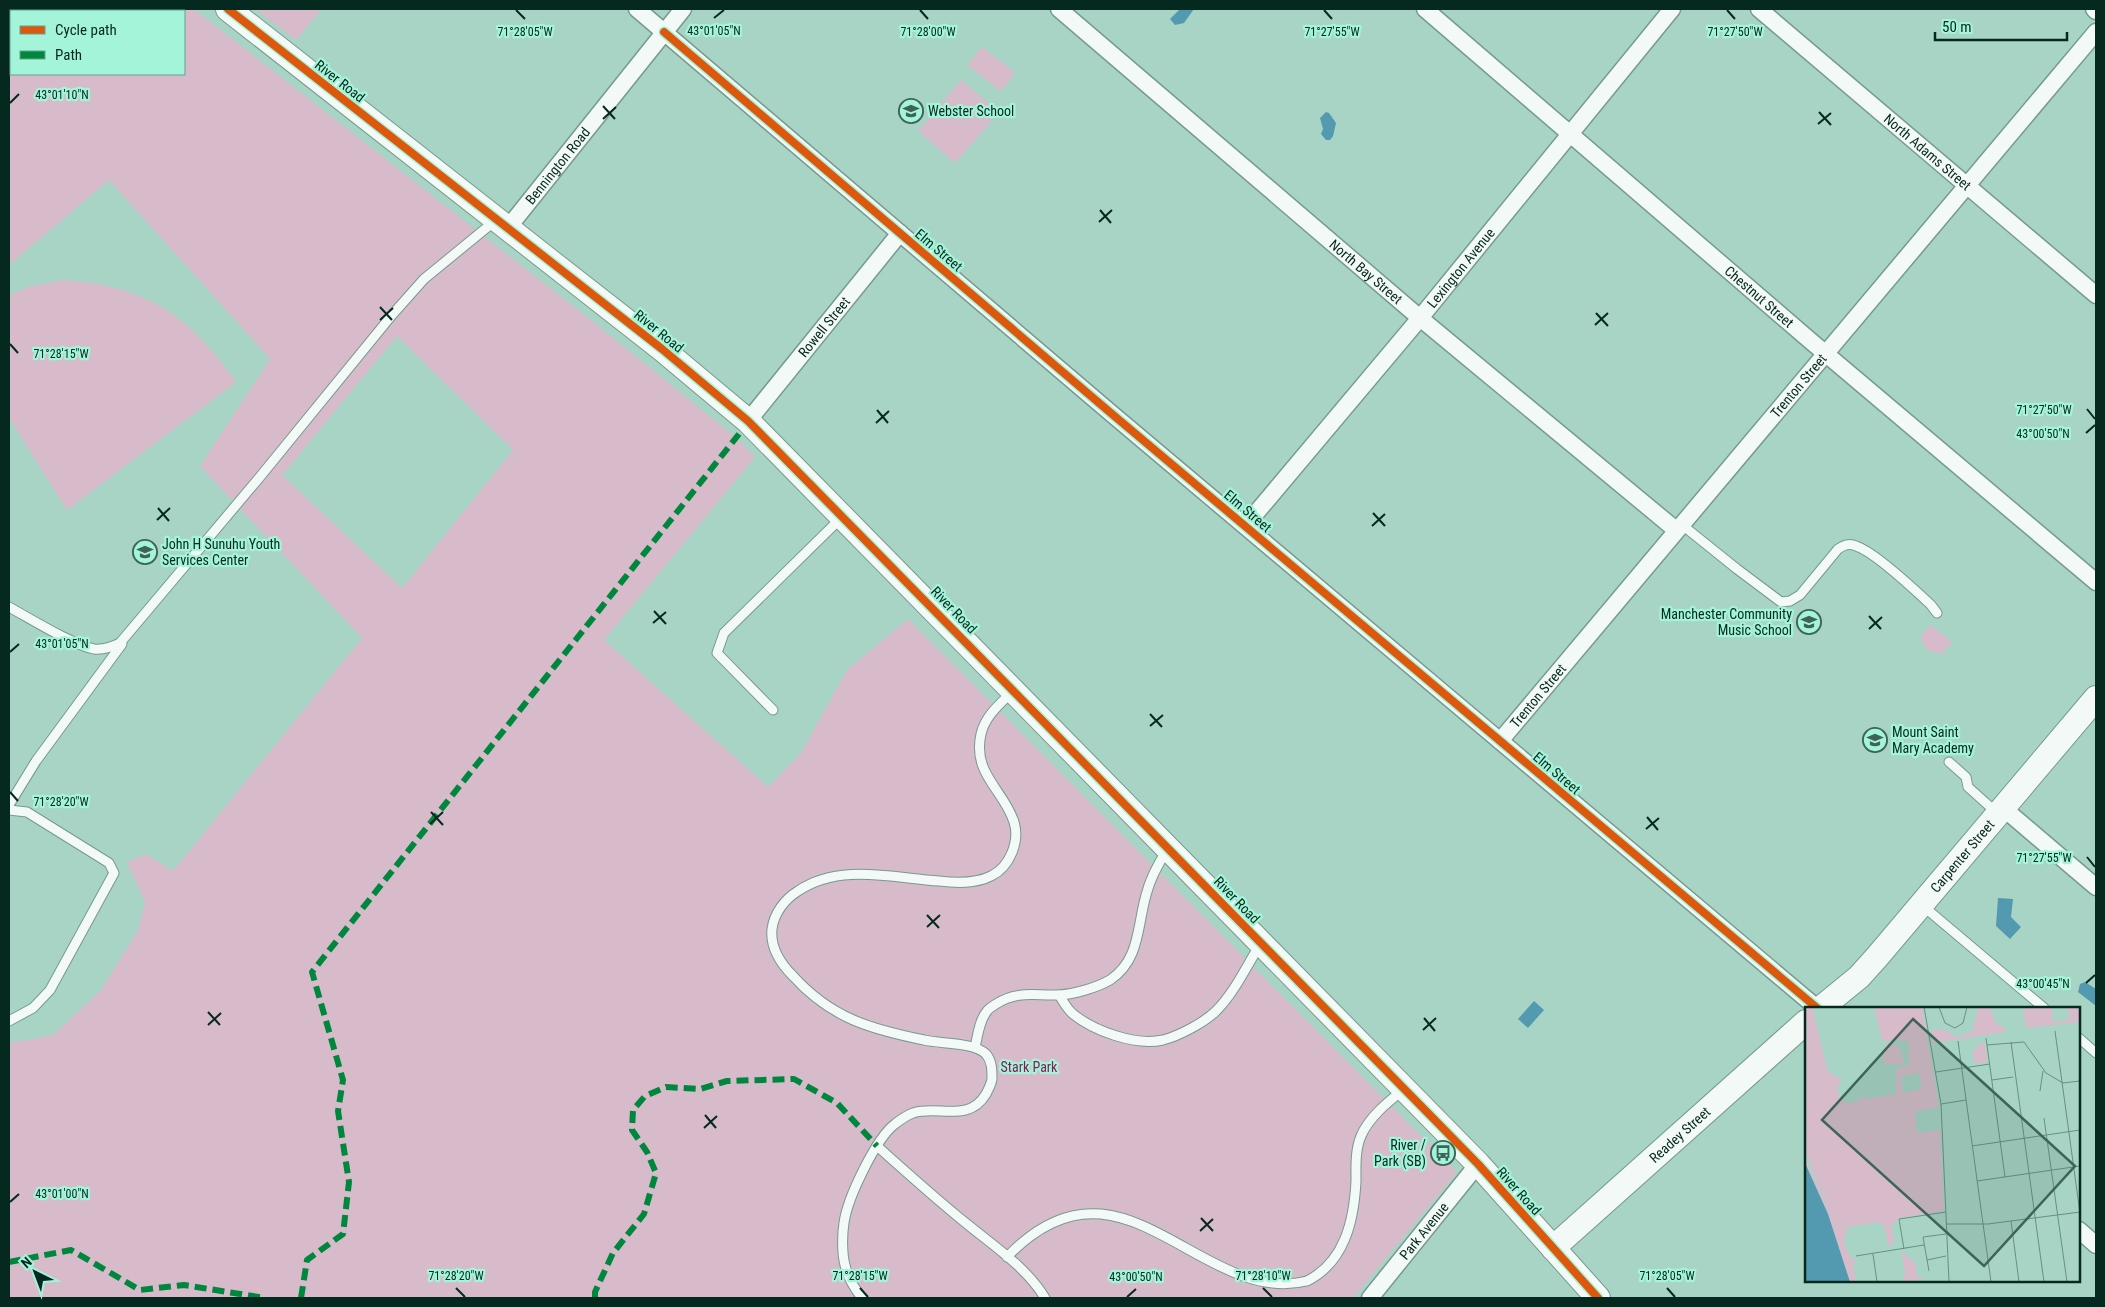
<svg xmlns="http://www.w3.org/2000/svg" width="2105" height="1307" viewBox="0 0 2105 1307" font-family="'Roboto Condensed',sans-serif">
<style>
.green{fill:#d7bbca;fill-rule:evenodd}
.water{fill:#5399af}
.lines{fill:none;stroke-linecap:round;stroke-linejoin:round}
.lane-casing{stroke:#769a8f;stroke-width:11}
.street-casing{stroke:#769a8f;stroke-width:19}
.secondary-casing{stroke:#769a8f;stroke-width:26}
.lane{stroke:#f2f9f6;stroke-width:9}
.street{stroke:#f2f9f6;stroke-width:16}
.secondary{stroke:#f2f9f6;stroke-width:24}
.quiet{stroke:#00873e;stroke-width:6;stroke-dasharray:12 6;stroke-linecap:butt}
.cycleway-casing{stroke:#a3f4d8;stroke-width:11}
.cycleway{stroke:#dd570d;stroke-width:8}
.ticks{fill:none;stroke:#05281f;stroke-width:2}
.labels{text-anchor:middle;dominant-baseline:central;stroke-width:4.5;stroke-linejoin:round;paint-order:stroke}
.street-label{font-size:14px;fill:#05281f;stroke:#a3f4d8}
.poi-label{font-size:14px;fill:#05281f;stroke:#a3f4d8;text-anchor:start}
.park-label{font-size:14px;fill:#841a57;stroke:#a3f4d8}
.inset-road{fill:none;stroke:#678f83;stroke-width:1}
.view{fill:#3e6459;fill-opacity:0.15;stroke:#3e6459;stroke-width:2.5}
.inset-edge{fill:none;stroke:#05281f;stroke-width:2.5}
.ticks-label{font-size:12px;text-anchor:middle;fill:#05281f;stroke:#a3f4d8;stroke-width:4.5;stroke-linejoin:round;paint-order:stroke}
</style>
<rect width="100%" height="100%" fill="#a8d4c5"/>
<g class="green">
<path d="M9,9H194L591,320L740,441L755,457L604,640L768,787L801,753L847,670L908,619L1457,1172L1353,1298H9V1043L53,1035L101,990L138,930L145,902L127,862L146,854L173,871L362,638L200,466L270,359L109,180L9,265ZM11,11H184V74H11ZM397,336L513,450L402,588L282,475Z"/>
<polygon points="255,9 322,9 296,40"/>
<polygon points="982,47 1015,73 1001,91 967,65"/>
<polygon points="961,80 999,112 955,163 918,131"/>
<path d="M64,280C147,286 189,315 236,382L67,510L9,418V295L31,286Z"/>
<path d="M1930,625L1952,642L1943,653C1931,654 1923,649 1921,636Z"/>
</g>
<g class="water">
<polygon points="1180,9 1194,9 1184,23 1175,25 1170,19"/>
<polygon points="1326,112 1329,113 1336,123 1333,136 1330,140 1326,140 1321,134 1323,129 1320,118"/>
<polygon points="1998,898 2013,899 2011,917 2021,927 2010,939 1996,926"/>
<polygon points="2085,982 2096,989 2096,1006 2078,992 2080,984"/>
<polygon points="1534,1001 1544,1010 1528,1028 1518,1019"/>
</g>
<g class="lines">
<defs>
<g id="lane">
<path d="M1681,524L1737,569L1781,602L1790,601L1800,595L1838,549C1844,545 1849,543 1856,546C1875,552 1915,590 1931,605L1937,613"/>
<path d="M9,607C31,619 71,644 94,649C104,650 112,647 120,643L259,478L392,315L424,279L496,220"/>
<polyline points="773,710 717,653 724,633 841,518"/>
<polyline points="1949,762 1966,777 1968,787 1997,813"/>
<polyline points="9,805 36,761 122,644"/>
<polyline points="9,810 27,812 109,863 114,873 50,990 33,1008 9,1021"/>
<polyline points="1923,906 2044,1008"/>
<path d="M1059,995C1063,1001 1067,1009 1073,1014C1094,1031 1135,1046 1163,1040C1179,1036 1205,1022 1216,1011C1235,992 1247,965 1261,943"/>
<polyline points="2079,1038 2096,1053"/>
<path d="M975,1047C978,1035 979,1021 987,1011C989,1008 993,1006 996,1004C1018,990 1035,996 1059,995C1074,994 1096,988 1110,980C1140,960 1137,927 1146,895C1150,879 1158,864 1167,850"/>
<path d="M877,1146C907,1173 936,1199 967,1224C994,1246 1027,1268 1045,1298"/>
<path d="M1007,1257C1121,1137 1200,1307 1307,1281C1345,1262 1354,1220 1356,1181C1356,1167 1355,1150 1361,1136C1369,1117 1388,1102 1404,1089"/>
<path d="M862,1298C854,1288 848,1278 845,1265C842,1254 842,1235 844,1223C847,1199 876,1138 895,1124C900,1120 908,1115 913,1113C938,1105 969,1123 986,1094C989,1088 991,1085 992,1079C992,1070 992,1061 986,1054C974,1042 941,1044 924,1040C870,1029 831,1018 793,976C780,963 770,948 772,929C774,913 785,899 798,891C840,863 892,878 939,881C956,883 975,884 991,876C1010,867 1020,841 1014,822C1004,790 972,774 981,734C985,716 1000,704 1012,692"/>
</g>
<g id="street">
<polyline points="637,9 1112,414 1817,1008"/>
<path id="s1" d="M1059,9L1420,318L1676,530"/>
<path id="s2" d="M1425,9L1813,343L2096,582"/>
<path id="s3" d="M1759,9L2096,295"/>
<polyline points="2094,9 2096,11"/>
<path id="s4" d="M507,229L683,9"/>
<path id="s5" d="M748,421L900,233"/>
<path id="s6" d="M1246,525L1420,318L1672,9"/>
<path id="s7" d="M1500,741L2096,32"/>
<polyline points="2002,807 2096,887"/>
<polyline points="2079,1230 2096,1245"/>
<path id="s8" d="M1370,1298L1478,1164"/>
</g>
<g id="secondary">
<polyline points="228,9 662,349 748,421 1478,1164 1598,1298"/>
<path id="s9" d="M1821,1008L1859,977L1877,957L2096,698"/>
<path id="s10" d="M1553,1248L1806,1022"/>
</g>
</defs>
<use href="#lane" class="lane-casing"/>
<use href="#street" class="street-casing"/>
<use href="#secondary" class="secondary-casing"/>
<use href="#lane" class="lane"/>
<use href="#street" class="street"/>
<use href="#secondary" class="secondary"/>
<g class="quiet">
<polyline points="9,1262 71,1250 140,1290 184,1285 265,1298"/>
<polyline points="301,1298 307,1260 343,1234 349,1182 338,1111 343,1080 312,972 739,434"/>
<polyline points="595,1298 595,1292 613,1253 644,1214 656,1173 647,1152 632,1130 633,1110 645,1096 666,1087 700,1089 727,1081 794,1079 837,1103 877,1146"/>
</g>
<defs>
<g id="cycleway">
<polyline points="228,9 662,349 748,421 1478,1164 1598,1298"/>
<polyline points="664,32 1112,414 1817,1008"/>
</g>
</defs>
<use href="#cycleway" class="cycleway-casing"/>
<use href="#cycleway" class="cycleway"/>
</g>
<path class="ticks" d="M516,10L525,19M920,10L928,19M1324,10L1332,19M1727,10L1735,19M714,18L724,10M10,103L19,94M603,106L615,119M1819,112L1831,125M603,119L616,107M1818,124L1831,113M1100,210L1111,223M1099,222L1112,210M380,307L392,320M1596,313L1608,326M380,320L393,308M1595,325L1608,313M10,344L18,353M2087,409L2095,419M877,410L888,423M876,423L889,411M2086,433L2095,425M158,508L169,521M1373,513L1385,526M157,520L170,508M1372,526L1385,514M654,611L666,624M1869,616L1881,629M653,623L666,612M1869,629L1882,617M10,652L19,644M1150,714L1162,727M1150,726L1163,715M10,792L18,801M431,812L443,825M1647,817L1658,830M430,824L443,812M1646,829L1659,818M2087,857L2095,867M927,915L939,928M927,927L940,915M2086,983L2095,975M208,1012L220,1025M1424,1018L1435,1031M208,1025L221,1013M1423,1030L1436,1018M705,1115L716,1128M704,1128L717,1116M10,1202L19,1194M1201,1218L1213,1231M1200,1231L1213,1219M456,1288L465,1297M860,1288L868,1297M1263,1288L1272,1297M1667,1288L1675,1297M1127,1297L1136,1289"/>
<defs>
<symbol id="school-ring" viewBox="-11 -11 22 22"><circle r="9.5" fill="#a3f4d8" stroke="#3e6459" stroke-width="1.5"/><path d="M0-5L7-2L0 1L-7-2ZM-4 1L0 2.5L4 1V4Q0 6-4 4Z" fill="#3e6459"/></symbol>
<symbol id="bus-ring" viewBox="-11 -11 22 22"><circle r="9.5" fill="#a3f4d8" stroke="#3e6459" stroke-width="1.5"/><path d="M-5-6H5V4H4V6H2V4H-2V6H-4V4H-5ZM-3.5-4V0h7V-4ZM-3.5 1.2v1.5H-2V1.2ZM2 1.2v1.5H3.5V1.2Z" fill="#3e6459"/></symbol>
</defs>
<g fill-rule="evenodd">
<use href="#school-ring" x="897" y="97" width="28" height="28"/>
<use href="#school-ring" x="131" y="538" width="28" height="28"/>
<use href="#school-ring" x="1795" y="608" width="28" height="28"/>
<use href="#school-ring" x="1861" y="726" width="28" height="28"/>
<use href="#bus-ring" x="1429" y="1139" width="28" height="28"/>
</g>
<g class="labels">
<g class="street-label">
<text transform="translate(340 81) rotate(38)">River Road</text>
<text stroke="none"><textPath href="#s3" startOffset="221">North Adams Street</textPath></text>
<text stroke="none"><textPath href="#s4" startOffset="81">Bennington Road</textPath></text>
<text transform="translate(939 250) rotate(40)">Elm Street</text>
<text stroke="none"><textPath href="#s6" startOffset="335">Lexington Avenue</textPath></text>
<text stroke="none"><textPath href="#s1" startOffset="404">North Bay Street</textPath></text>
<text stroke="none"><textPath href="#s2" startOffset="441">Chestnut Street</textPath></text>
<text stroke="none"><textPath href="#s5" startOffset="121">Rowell Street</textPath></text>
<text transform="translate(659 331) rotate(39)">River Road</text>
<text stroke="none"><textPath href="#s7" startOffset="464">Trenton Street</textPath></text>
<text transform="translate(1248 511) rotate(40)">Elm Street</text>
<text transform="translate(954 610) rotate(46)">River Road</text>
<text stroke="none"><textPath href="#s7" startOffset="59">Trenton Street</textPath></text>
<text transform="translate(1557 773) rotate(40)">Elm Street</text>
<text stroke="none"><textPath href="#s9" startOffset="208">Carpenter Street</textPath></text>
<text transform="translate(1237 900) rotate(46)">River Road</text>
<text stroke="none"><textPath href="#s10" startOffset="170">Readey Street</textPath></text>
<text transform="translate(1519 1191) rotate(48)">River Road</text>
<text stroke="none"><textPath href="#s8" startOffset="86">Park Avenue</textPath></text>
</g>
<g class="poi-label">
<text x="928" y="111">Webster School</text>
<text x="162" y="544">John H Sunuhu Youth<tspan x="162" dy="16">Services Center</tspan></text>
<text x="1792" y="614" text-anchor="end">Manchester Community<tspan x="1792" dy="16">Music School</tspan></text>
<text x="1892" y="732">Mount Saint<tspan x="1892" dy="16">Mary Academy</tspan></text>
<text x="1426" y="1145" text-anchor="end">River /<tspan x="1426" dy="16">Park (SB)</tspan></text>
</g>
<g class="park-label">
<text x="1029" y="1067">Stark Park</text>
</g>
</g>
<g transform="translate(1805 1007)">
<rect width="275" height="275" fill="#a8d4c5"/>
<path d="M0,0H7L23,65L36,72L32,86L40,96L54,94L58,88L61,92L91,87V62L104,59L103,34L77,33L69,0H117L134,100L110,104L112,126L135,123L139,204L92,211V215L86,218L89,236L84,240L79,219L74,215L42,220L39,235L44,249L50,252L48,260L52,275H45L23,207L0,156V150L33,223L0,144ZM115,66L116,82L98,86L96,69ZM173,0H185L189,13L193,18H198L200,25L128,36L125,24L138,22L151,30L167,25ZM218,0H247V14L256,15L265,10L261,0H274V15L221,21ZM81,35L95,41L99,58L77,56ZM171,37H180L182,55L170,57L167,44L172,43ZM96,244L111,257V269L119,272L98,275L100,265Z" fill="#d7bbca" fill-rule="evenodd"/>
<path d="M0,156L23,207L45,275H0Z" fill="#5399af"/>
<path class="inset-road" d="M119,0L136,97L144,275M134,0L140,16L150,21L158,16L162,0M250,24L275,206M181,31L200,170M153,34L186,275M206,35L239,275M182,38L219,35L241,66L258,76L275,74M131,65L185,57M187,73L208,70M235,84L238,64M136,97L161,93M239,111L262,275M167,139L275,123M172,174L275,159M206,214L214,275M141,217H183L275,205M99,242L94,212L141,205M68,247L72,275M51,249L119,238M122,253L141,249M124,264L118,230L141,227"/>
<path class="view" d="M108,12L270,159L179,259L17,113Z"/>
<rect width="275" height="275" class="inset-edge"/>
</g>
<g class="ticks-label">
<text x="714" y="35">43°01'05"N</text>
<text x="525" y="36">71°28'05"W</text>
<text x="928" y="36">71°28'00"W</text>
<text x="1332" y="36">71°27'55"W</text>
<text x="1735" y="36">71°27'50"W</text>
<text x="62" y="99">43°01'10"N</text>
<text x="61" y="358">71°28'15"W</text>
<text x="2044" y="414">71°27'50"W</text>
<text x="2043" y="438">43°00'50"N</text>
<text x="62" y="648">43°01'05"N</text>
<text x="61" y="806">71°28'20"W</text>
<text x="2044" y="862">71°27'55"W</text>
<text x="2043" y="988">43°00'45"N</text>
<text x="62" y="1198">43°01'00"N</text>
<text x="456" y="1280">71°28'20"W</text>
<text x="860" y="1280">71°28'15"W</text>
<text x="1263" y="1280">71°28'10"W</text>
<text x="1667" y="1280">71°28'05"W</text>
<text x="1136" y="1281">43°00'50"N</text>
</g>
<rect width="2105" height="1307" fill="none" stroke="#05281f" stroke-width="20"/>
<rect x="10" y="10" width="175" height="65" fill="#a3f4d8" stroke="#64a28e"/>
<rect x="20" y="26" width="25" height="8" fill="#dd570d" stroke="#64a28e"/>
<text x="55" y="35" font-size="15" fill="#05281f">Cycle path</text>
<rect x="20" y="51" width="25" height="8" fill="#00873e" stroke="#64a28e"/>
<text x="55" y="60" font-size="15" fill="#05281f">Path</text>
<g transform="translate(35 1272) rotate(318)" stroke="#a3f4d8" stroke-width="4" paint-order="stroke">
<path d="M0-4L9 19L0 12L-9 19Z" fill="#05281f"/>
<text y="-8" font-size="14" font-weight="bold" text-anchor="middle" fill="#05281f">N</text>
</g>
<path d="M1935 32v8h132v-8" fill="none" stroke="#05281f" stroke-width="2.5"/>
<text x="1942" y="32" font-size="15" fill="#05281f" stroke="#a3f4d8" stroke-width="4" paint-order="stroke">50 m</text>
</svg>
